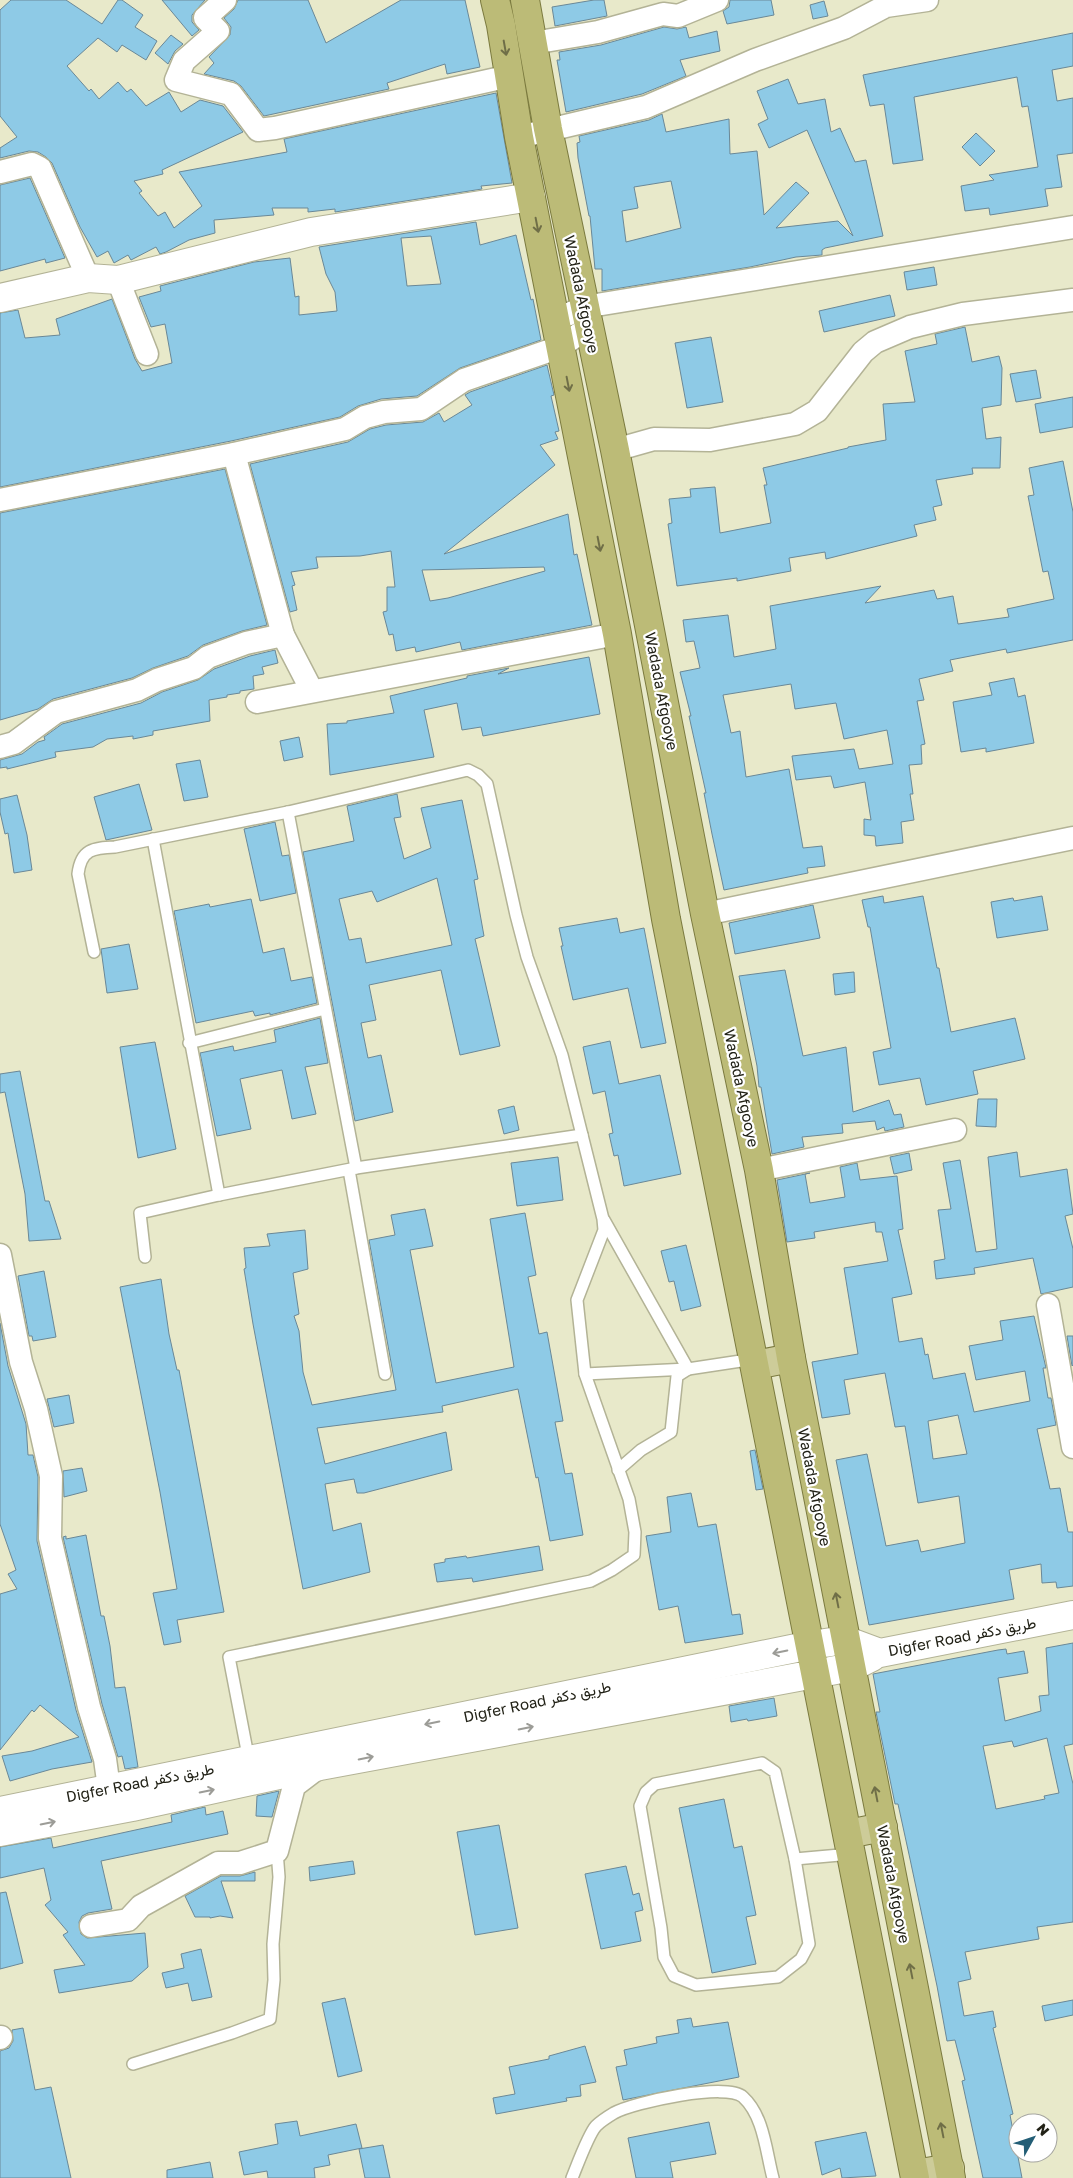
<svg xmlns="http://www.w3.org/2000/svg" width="1073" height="2178" viewBox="0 0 1073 2178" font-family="'Golos Text',Vazirmatn,sans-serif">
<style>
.building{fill:#8ecae6;stroke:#6a8897;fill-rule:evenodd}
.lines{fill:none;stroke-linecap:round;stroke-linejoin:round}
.service-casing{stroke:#b3b396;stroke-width:14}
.minor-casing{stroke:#b3b396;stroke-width:25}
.tertiary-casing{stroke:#b3b396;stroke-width:30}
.primary-casing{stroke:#7b7a3f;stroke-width:30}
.trunk-casing{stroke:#7b7a3f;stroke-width:30}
.service{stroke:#fff;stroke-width:11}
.minor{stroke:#fff;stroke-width:22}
.tertiary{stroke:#fff;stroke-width:28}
.primary{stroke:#cdcc99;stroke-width:28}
.trunk{stroke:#bcbb77;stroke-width:28}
.oneway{stroke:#6f6e47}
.oneway2{stroke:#9c9c97}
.labels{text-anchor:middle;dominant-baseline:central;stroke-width:4.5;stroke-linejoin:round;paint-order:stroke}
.street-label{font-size:15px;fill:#222217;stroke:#fff}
</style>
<rect width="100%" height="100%" fill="#e8e9ca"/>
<g class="building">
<polygon points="11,0 66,0 102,24 118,0 122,0 143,15 135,27 157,41 146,60 122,45 117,52 98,38 67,66 89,91 91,89 99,99 118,82 127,92 131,89 146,106 169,92 181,112 200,100 223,106 243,132 162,170 163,174 134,181 142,191 139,193 158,216 165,212 174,228 202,206 179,172 287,152 284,139 496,93 512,183 481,186 482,189 335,212 335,209 308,212 308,208 272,208 274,215 214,220 215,233 189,240 166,252 160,254 156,247 131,260 128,255 114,263 108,251 97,257 80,227 52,163 46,157 38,152 29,151 0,158 0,148 17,137 0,116 0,10"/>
<polygon points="162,0 205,0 192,15 192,22 199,30 192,36"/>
<polygon points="238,0 308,0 326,43 401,0 465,0 480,67 447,74 445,64 387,83 389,89 264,116 241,86 234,81 204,74 214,63 209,57 230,35 231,27 224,18 234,9"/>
<polygon points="594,0 604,0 607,16 555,26 552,7"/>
<polygon points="730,0 771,0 774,15 727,24 723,11 729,7"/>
<polygon points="824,1 828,16 813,19 810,5"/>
<polygon points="664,27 677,29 686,27 689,38 717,31 720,51 680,60 686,76 642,94 566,112 557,60 560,60 559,52 601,45"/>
<polygon points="1073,33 1073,66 1052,70 1057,101 1073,98 1073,153 1057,155 1062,187 1045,189 1048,206 990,215 989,208 965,211 961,186 994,180 989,175 1038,167 1028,106 1022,107 1017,77 914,97 923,160 893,164 884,104 870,106 863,75"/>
<polygon points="171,35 183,44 175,51 168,64 155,53"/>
<path d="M788,79L798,104L825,99L831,132L840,128L855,162L866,160L883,236L825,248L822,250V255L796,257L750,267L602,291V269H595L590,216H589L578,158L577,143L580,142L579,136L649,120L662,114L666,132L729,119L730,154L757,151L764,215L796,182L809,193L776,228L838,221L853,236L807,130L769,148L758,124L768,119L757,91ZM671,181L681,228L626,242L622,211L638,208L634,187Z"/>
<polygon points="976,133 995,151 980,166 962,147"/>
<polygon points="30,178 65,258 46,263 45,259 0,271 0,185"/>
<path d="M476,222L480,245L516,235L531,300L533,299L541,340L460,368L417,396L381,399L358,406L340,417L231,441L0,487V313L18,310L25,338L60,335L56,319L112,299L135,359L142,371L172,363L165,324L151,327L139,297L161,291L160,286L254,262L290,258L295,297L299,296V315L337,311L335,292L326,274L319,247ZM431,236L441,284L407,286L401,238Z"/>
<polygon points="934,267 937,285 907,290 904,272"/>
<polygon points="890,295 895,316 824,332 819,311"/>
<polygon points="965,327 972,362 999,356 1002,368 1001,405 982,408 986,439 1001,437 1000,468 972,468 973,474 936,480 942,505 933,507 936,520 914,525 917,536 826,559 825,552 789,558 791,571 737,581 737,578 677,586 668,524 672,523 669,499 691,497 690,489 715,487 720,533 771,523 764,485 767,485 763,468 848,448 848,447 886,440 883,404 915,402 905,351 937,344 935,334"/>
<polygon points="711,337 723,402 687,408 675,343"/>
<path d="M547,365L554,395L551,396L559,431L555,432L558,439L540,445L555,465L444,554L568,514L574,555L577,554L592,625L462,650L460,642L416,652L415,647L396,651L393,634L389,635L383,612L387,611V587H395L391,551L360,556L316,557L318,568L291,572L295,585L292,586L297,610L290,612L250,464L348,442L370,429L386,425L423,422L439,413L444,422L472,405L465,395L470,392ZM544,567L545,571L448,598L430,601L422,570Z"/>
<polygon points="1036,370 1041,398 1016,402 1010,374"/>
<polygon points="1073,397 1073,427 1040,433 1035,404"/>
<polygon points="1063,461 1073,512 1073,640 1007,653 1006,649 950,660 953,671 919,679 924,700 917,701 925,744 921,745 922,764 909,765 913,794 910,794 914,820 901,822 903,843 876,846 875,836 864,835 864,819 871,820 865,782 834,788 831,776 796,780 792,756 854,749 859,769 893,764 887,730 844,739 836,703 795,709 791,684 723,695 731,733 740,731 746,777 789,769 803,848 822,846 825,866 807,868 808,873 724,890 712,834 704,793 706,793 689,716 691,716 680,672 700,668 694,641 686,642 683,620 728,615 734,657 776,649 770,606 881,586 865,603 934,590 937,599 953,596 958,624 1009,617 1007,609 1054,599 1048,571 1043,572 1028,496 1034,495 1029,468"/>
<polygon points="225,469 267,625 242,631 203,645 188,656 153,668 132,678 53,699 38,709 0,720 0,513"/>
<polygon points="275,650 278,663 262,667 264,674 253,676 254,689 240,691 240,693 227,695 227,697 209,700 210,721 153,731 153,735 133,739 133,736 107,739 93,747 55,752 56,757 7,769 7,767 0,768 0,760 22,754 38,742 45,740 44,737 62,724 141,703 162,692 198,680 214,669 250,656"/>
<polygon points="589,657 600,714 483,736 481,727 462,730 457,703 424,710 434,757 330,775 327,724 347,723 347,721 394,713 390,696 467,678 467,676 509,668 498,674"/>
<polygon points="1014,678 1018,697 1025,695 1034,743 986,752 986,748 961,752 953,702 992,695 989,683"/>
<polygon points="299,737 303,757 284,761 280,741"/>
<polygon points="200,760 208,797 184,801 176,764"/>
<polygon points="139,784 152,830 106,840 94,797"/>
<path d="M397,794L401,817L394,818L404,859L431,848L421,808L462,800L478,879L474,880L484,936L475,939L500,1046L460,1055L441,970L369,985L376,1020L361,1023L368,1058L381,1055L393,1112L355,1121L303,852L354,841L347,806ZM437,878L452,945L366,963L361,938L349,940L339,899L372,891L377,902Z"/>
<polygon points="17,795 27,835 32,870 14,873 8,833 5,834 0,812 0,799"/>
<polygon points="275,822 282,856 289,855 296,893 260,901 244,829"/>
<polygon points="883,896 884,903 923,896 937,968 939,968 951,1032 1015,1018 1025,1059 973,1071 978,1094 926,1105 920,1078 879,1085 873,1052 891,1048 870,927 868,927 862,900"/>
<polygon points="1042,896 1048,930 997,938 991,902 1013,898 1014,901"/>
<polygon points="251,899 263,953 284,948 291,981 312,977 317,1003 270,1015 270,1013 255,1016 253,1011 196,1023 174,911 209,904 210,907"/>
<polygon points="813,905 820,938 735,954 729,923"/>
<polygon points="617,918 620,933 644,928 666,1043 641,1048 628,988 573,1000 561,946 563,946 559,928"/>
<polygon points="129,944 138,989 107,993 101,949"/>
<polygon points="785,970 803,1056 846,1047 853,1112 889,1100 894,1115 901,1114 904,1127 885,1131 884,1127 877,1130 875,1121 842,1124 843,1133 802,1137 804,1147 772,1154 761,1087 759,1087 757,1066 739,976"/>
<polygon points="854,972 855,992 835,995 833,974"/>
<polygon points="320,1018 328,1063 305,1067 316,1114 292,1119 282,1070 240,1079 251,1129 217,1136 200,1053 233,1046 234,1051 276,1042 274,1030"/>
<polygon points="610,1041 619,1084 660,1075 681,1174 624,1186 618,1155 614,1156 609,1134 613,1133 605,1091 593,1094 583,1047"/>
<polygon points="155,1042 176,1149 138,1158 120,1047"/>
<polygon points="20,1071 45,1201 49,1201 61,1239 29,1241 25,1194 5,1092 0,1093 0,1074"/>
<polygon points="978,1099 997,1099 996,1127 976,1126"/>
<polygon points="514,1106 519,1130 504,1134 498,1110"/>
<polygon points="1017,1152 1020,1177 1067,1169 1073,1214 1065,1216 1073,1249 1073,1287 1041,1294 1033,1258 974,1268 975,1274 936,1279 934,1261 945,1259 938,1210 951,1209 943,1163 960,1160 976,1252 997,1249 988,1157"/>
<polygon points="909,1153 912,1170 894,1174 890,1157"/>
<polygon points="558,1157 563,1200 517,1206 511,1163"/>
<path d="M857,1163L860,1180L897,1176L903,1229L898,1230L912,1294L892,1298L899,1342L922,1338L925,1355L928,1354L933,1379L965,1373L974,1412L1030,1401L1025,1371L976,1380L969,1346L1003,1340L1000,1321L1034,1316L1046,1368H1043L1048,1398H1051L1056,1425L1037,1429L1050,1489L1060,1488L1068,1532H1073V1586L1057,1588L1056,1582L1042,1583L1041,1564L1009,1570L1014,1599L869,1625L836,1460L867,1454L886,1546L918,1540L921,1552L965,1543L959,1496L918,1503L905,1426L895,1427L885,1373L844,1380L850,1414L822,1418L812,1362L858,1354L844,1268L888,1261L882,1232H876L875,1222L814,1232L815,1238L787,1242L777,1180L810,1173L805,1174L810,1203L845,1197L840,1167ZM958,1415L967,1454L933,1459L928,1421Z"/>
<polygon points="425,1209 433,1246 410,1250 436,1383 514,1367 490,1219 525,1213 536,1275 528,1277 539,1334 547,1332 563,1421 555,1422 565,1474 572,1473 583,1535 550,1541 538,1477 536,1478 518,1389 442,1406 443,1412 317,1428 325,1464 446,1432 452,1470 364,1493 357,1493 354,1479 325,1484 333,1531 361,1523 370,1572 303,1589 253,1324 244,1269 246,1268 244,1248 270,1246 267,1234 305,1230 308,1269 293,1273 299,1314 294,1316 299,1331 303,1372 312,1405 396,1390 369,1240 395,1235 391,1215"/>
<polygon points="686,1245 701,1306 681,1311 674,1281 669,1282 661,1251"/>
<polygon points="44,1271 56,1337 33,1341 32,1336 29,1336 18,1276"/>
<polygon points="161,1279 169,1334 177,1370 179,1370 224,1612 177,1620 181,1642 164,1645 153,1593 177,1589 160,1492 120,1287"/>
<polygon points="0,1323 8,1366 26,1424 28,1455 33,1455 38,1477 37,1541 76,1710 92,1762 52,1769 10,1781 2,1756 32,1751 79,1737 40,1705 34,1712 32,1710 0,1750 0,1594 17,1589 8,1574 16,1570 0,1524"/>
<polygon points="1067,1336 1073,1336 1073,1365 1072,1366"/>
<polygon points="69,1395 74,1423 54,1427 47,1399"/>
<polygon points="755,1450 763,1489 756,1490 750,1451"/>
<polygon points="82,1468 87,1491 64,1497 63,1471"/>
<polygon points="691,1493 698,1527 716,1524 732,1615 740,1614 743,1634 685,1643 678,1606 659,1610 646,1536 671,1532 667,1497"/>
<polygon points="86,1535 101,1616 104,1616 110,1646 115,1688 125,1687 130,1716 138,1767 125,1769 122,1756 118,1757 102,1704 63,1537 66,1536 66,1539"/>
<polygon points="539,1546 543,1570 473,1582 472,1578 437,1582 434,1564 445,1562 445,1559 466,1556 467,1558"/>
<path d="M1073,1643V1744L1064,1746L1073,1784V1922L1037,1927L1039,1939L965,1952L971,1979L958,1982L964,2016L993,2011L996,2027L993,2028L1013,2114L1010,2115L1022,2178H983L962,2081L965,2080L955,2040L947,2041L937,1986L910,1859L898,1804H895L876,1712H880L873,1674L998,1650L1006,1649L1007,1654L1024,1651L1028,1673L998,1678L1005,1721L1041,1711L1039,1696L1049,1695L1046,1648ZM1047,1738L1059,1793L1044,1796L1045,1799L996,1809L983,1746L1012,1741L1014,1747Z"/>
<polygon points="774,1698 777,1716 748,1721 747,1719 731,1722 729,1706"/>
<polygon points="279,1791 272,1817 256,1816 257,1796"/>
<polygon points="724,1799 734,1848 742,1846 756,1915 746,1917 756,1964 712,1973 679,1808"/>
<polygon points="205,1807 206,1815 223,1811 228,1834 101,1861 112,1909 88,1913 82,1916 79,1922 81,1934 87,1938 145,1933 148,1967 132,1981 59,1993 54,1970 85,1965 63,1935 68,1932 45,1905 51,1900 44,1868 0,1878 0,1847 51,1838 53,1848 172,1822 171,1815"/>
<polygon points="499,1825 518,1928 475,1935 457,1832"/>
<polygon points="353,1861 355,1874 310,1881 309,1867"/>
<polygon points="626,1866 633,1895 639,1893 643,1910 635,1912 641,1941 601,1949 585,1874"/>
<polygon points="255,1872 255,1881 221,1881 233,1918 220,1916 210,1918 210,1917 195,1917 185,1896 221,1876 240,1876"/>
<polygon points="6,1892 23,1963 0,1969 0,1893"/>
<polygon points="201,1949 212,1997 192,2001 188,1983 166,1988 162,1973 184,1968 181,1954"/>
<polygon points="345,1998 362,2071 338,2077 322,2003"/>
<polygon points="1073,2000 1073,2015 1045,2021 1042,2006"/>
<polygon points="691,2018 693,2027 728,2022 739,2077 623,2100 616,2067 627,2065 624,2050 657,2043 656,2037 679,2033 677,2020"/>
<polygon points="23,2028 35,2090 51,2087 71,2178 0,2178 0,2051 9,2048 13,2041 12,2030"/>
<polygon points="585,2046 596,2082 580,2085 581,2096 566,2098 567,2101 496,2114 493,2098 515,2094 509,2067 549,2059 549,2056"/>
<polygon points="297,2121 300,2136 356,2124 362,2148 328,2155 330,2165 314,2168 315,2178 268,2178 267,2171 244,2175 239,2152 278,2144 275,2124"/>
<polygon points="709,2122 716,2154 670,2162 673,2178 636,2178 628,2138"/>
<polygon points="866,2132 876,2176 842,2178 840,2168 822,2175 815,2142"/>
<polygon points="383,2145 390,2178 365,2178 359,2149"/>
<polygon points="210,2162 213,2178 167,2178 167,2170"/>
</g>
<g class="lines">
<defs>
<g id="service">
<polyline points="288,812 356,1168"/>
<polyline points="153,839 219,1195"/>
<path d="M94,952L78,874C81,849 93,848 115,847L288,812L468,770L478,775L487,784L516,915L527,957L562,1055L603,1219L604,1230L577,1300L585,1374L629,1499L635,1532L634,1555L612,1570L591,1581L229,1657L249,1761"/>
<polyline points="189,1043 325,1009"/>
<polyline points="349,1170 385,1374"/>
<polyline points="604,1220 688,1369"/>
<polyline points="145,1257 140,1213 219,1195 356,1168 582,1135"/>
<polyline points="585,1374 688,1369 754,1359"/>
<polyline points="618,1470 641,1450 671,1432 677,1376 688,1369"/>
<polygon points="762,1763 775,1772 795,1859 809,1944 801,1959 778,1977 696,1985 674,1976 664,1957 661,1928 640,1806 646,1792 655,1784"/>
<polyline points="795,1859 851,1854"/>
<polyline points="133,2064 232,2033 270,2019 274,1980 273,1944 279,1877 277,1851"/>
<path d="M572,2178C577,2166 588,2135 596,2126C600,2122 609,2116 614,2113C634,2102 727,2082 743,2097C764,2116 766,2152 773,2178"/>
</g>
<g id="minor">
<polyline points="225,0 205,18 218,31 184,61 176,80 231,94 258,130 275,128 510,76"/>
<polyline points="533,43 598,32 663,14 678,16 717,0"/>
<polyline points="519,137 646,107 755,60 844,28 886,6 927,0"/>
<polyline points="0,172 32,164 40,168 88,278"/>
<polyline points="118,280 147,354"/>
<polyline points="556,320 584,307 1073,227"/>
<polyline points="615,450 654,439 710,440 795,424 817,411 863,352 875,342 910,327 963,314 1073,300"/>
<polyline points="234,454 283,635 312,691"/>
<polyline points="0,500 234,454 345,429 365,417 384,412 421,409 464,380 560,347 589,327"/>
<polyline points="257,702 617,634"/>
<polyline points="0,747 14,743 56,712 137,690 157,680 194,668 208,657 246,643 283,635"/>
<polyline points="705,914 1073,838"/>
<polyline points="759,1170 955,1130"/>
<polyline points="0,1255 21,1362 36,1409 51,1476 50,1538 89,1707 105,1759 109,1788"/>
<polyline points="1048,1305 1073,1447"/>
<polyline points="91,1926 128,1920 141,1906 218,1863 240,1863 277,1851 294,1786 319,1767"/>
<polyline points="0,2038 1,2037"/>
</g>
<g id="tertiary">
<polyline points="0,298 88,278 118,280 311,232 531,197"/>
<polyline points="0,1811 811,1645 845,1640 880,1653 1073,1615"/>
<polyline points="0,1832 132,1807 320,1766 852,1667 872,1657"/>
</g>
<g id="primary">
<polyline points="755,1365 791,1358"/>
<polyline points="848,1834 883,1827"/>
<polyline points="915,2174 950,2168"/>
</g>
<g id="trunk">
<polyline points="495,0 501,25 519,137 617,634 666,919 915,2178"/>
<polyline points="525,0 548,129 615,450 705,914 759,1170 791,1358 951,2178"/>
</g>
</defs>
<use href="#service" class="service-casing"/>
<use href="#minor" class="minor-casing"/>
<use href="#tertiary" class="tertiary-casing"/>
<use href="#primary" class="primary-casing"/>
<use href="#trunk" class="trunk-casing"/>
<use href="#service" class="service"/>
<use href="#minor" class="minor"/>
<use href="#tertiary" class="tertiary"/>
<use href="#primary" class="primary"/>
<use href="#trunk" class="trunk"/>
</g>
<defs><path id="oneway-shaft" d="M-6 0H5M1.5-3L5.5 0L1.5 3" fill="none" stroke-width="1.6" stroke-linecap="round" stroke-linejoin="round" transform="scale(1.25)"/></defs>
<g class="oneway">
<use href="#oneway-shaft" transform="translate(505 48) rotate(80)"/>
<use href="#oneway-shaft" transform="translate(537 225) rotate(79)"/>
<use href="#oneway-shaft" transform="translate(568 384) rotate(79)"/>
<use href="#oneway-shaft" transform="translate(599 544) rotate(79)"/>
<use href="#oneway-shaft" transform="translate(837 1600) rotate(-101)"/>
<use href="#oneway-shaft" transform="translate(876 1794) rotate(-101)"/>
<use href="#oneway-shaft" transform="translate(911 1971) rotate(-101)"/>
<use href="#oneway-shaft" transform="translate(942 2130) rotate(-101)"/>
</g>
<g class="oneway2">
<use href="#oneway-shaft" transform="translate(780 1652) rotate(168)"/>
<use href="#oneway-shaft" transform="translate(432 1723) rotate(168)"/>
<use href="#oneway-shaft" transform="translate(526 1728) rotate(-11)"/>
<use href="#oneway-shaft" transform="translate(366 1758) rotate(-11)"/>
<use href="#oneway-shaft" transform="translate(207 1791) rotate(-12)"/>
<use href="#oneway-shaft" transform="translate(48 1823) rotate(-11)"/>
</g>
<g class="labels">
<g class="street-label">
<text transform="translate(582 294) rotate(78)">Wadada Afgooye</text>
<text transform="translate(662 691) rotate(79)">Wadada Afgooye</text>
<text transform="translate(742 1088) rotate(78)">Wadada Afgooye</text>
<text transform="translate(815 1487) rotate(79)">Wadada Afgooye</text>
<text transform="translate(962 1636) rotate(-11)">Digfer Road طريق دكفر</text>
<text transform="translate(537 1701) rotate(-12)">Digfer Road طريق دكفر</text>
<text transform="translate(140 1782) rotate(-11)">Digfer Road طريق دكفر</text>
<text transform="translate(894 1884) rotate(79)">Wadada Afgooye</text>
</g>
</g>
<g transform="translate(1033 2138) rotate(50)"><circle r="24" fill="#ffffff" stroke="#a7a7a2"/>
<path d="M0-4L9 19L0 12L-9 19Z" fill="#235e76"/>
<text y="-8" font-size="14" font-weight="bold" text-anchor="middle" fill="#222217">N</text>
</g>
</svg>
